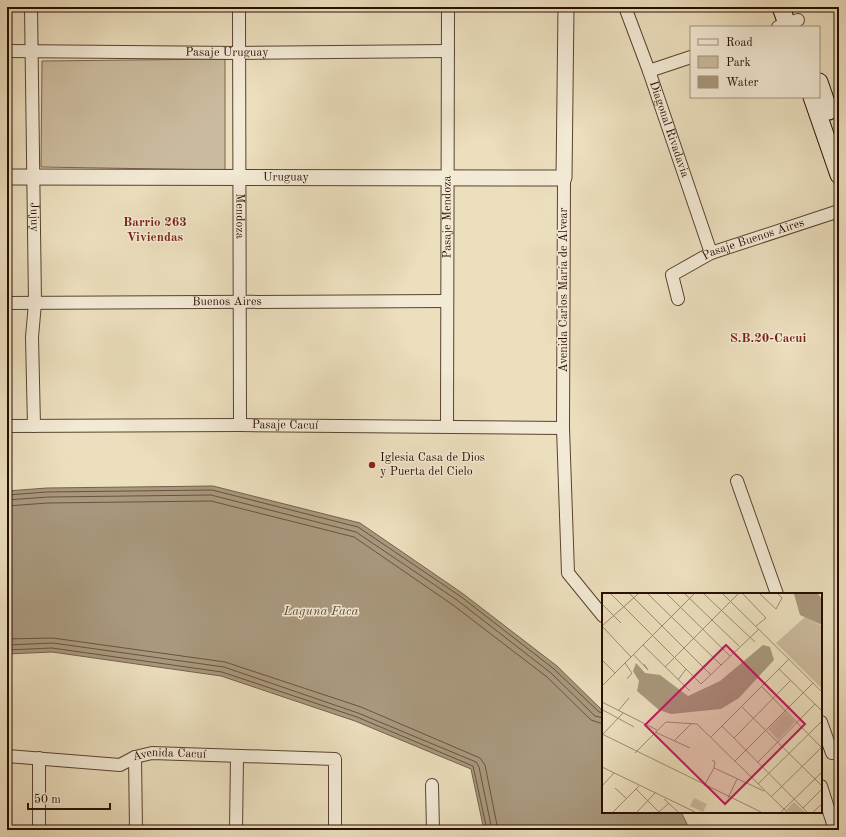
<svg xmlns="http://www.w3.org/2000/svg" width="846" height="837" viewBox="0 0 846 837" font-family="'Old Standard TT',serif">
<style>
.green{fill:#cbbb9e;stroke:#7a644f}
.water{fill:#a9987d;stroke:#75614b}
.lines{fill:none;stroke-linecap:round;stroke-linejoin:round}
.shore{stroke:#68533e;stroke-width:1}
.minor-casing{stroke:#594230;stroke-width:14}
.tertiary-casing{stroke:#594230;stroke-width:17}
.secondary-casing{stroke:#280e00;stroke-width:19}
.minor{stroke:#f3ead5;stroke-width:12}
.tertiary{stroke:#f3ead5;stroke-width:15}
.secondary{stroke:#f3ead5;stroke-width:17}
.poi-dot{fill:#8f2418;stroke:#f3ead5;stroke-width:1.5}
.labels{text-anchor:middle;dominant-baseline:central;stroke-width:3;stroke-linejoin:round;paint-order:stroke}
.street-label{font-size:12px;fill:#280e00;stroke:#f3ead5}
.poi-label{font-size:12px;fill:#280e00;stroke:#f3ead5;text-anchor:start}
.neighbourhood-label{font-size:13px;font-weight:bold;fill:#7a1f14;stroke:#f3ead5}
.water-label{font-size:13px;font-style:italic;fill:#624c38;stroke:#f3ead5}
.inset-road{fill:none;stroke:#9e8b72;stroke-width:1}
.view{fill:#c2185b;fill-opacity:0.15;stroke:#c2185b;stroke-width:2}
.inset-edge{fill:none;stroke:#280e00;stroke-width:2}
</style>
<rect width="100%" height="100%" fill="#ecdfbe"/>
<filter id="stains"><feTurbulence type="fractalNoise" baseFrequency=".005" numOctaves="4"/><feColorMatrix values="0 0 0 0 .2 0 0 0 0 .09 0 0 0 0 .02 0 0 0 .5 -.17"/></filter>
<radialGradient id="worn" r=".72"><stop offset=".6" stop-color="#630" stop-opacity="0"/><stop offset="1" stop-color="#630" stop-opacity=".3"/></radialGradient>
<polygon class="green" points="225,59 225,170 41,167 42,61"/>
<polygon class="water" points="213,486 360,523 462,593 557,666 603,711 603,812 681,812 690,830 484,830 471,769 355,721 221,676 52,652 7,654 7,491 47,488"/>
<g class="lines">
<g class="shore">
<polyline points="7,495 47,492 212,490 358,527 460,596 554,669 599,712 603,713"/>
<polyline points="7,500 48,497 211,495 356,532 457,600 551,673 595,716 603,718"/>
<polyline points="7,506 48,503 211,501 354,537 453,605 547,677 591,720 603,724"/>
<polyline points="7,639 53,638 225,662 361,707 480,758 485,765 498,830"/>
<polyline points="7,645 53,643 224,667 358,713 476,762 479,767 492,830"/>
<polyline points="7,650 52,648 222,672 357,717 473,766 487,830"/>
</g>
<defs>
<g id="minor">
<path id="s1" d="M31,7L35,303L32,337L34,426"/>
<path id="s2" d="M239,7L240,425"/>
<path id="s3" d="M625,7L649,71L711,253"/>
<polyline points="778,27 798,20"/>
<path id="s4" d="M7,51L239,53L448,51"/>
<polyline points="649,71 691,57"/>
<polyline points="564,178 563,428 568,573 603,616"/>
<path id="s5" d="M678,299L672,275L711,253L839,211"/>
<path id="s6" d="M7,303L447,301"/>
<path id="s7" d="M7,426L240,425L563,428"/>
<path id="s8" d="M447,426L448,7"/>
<polyline points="737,481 777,594"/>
<polyline points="821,722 832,753"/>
<path id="s9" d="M7,756L120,765L135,757L152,753L335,759V830"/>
<polyline points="135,757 136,830"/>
<polyline points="39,758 39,830"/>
<polyline points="432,785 433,830"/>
<polyline points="821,786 835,830"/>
<polyline points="236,830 237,757"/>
</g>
<g id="tertiary">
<path id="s10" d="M7,177L564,178L566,7"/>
</g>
<g id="secondary">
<polyline points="781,7 788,27"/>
<polyline points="819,82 829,111"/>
<polyline points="812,97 839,175"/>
</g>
</defs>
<use href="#minor" class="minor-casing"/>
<use href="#tertiary" class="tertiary-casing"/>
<use href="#secondary" class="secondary-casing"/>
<use href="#minor" class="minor"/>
<use href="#tertiary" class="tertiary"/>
<use href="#secondary" class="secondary"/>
</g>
<circle class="poi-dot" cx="372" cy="465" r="4"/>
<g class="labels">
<g class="street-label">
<text stroke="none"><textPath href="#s4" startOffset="220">Pasaje Uruguay</textPath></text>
<text stroke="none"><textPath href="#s3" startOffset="130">Diagonal Rivadavia</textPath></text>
<text stroke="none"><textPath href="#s10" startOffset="279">Uruguay</textPath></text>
<text stroke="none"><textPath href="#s2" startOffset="209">Mendoza</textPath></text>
<text stroke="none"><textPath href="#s1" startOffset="210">Jujuy</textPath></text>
<text stroke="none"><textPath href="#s8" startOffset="209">Pasaje Mendoza</textPath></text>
<text stroke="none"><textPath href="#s5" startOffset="114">Pasaje Buenos Aires</textPath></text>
<text transform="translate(564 290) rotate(-90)">Avenida Carlos María de Alvear</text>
<text stroke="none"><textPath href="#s6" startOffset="220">Buenos Aires</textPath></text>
<text stroke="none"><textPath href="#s7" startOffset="278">Pasaje Cacuí</textPath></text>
<text stroke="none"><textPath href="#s9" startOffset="165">Avenida Cacuí</textPath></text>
</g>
<g class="poi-label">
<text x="380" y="458">Iglesia Casa de Dios<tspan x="380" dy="14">y Puerta del Cielo</tspan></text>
</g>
<g class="neighbourhood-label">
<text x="155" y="222">Barrio 263<tspan x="155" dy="15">Viviendas</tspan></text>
<text x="768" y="338">S.B.20-Cacui</text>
</g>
<g class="water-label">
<text x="321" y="611">Laguna Faca</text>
</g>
</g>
<g transform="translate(602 593)">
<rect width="220" height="220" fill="#ecdfbe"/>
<path d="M203,24L220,33V96L174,50ZM183,119L193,129L176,147L166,136ZM92,205L105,211L101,219L88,213ZM192,209L203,219H187L184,217Z" fill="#cbbb9e"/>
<path d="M192,1H216L220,6V32L198,22ZM161,52L168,54L172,67L137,105L119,116L69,121L57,117L35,98L37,88L31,78L34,70L43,80L58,82L86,103L118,88Z" fill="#a9987d"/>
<path class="inset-road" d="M9,1L99,91L157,36M28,1L109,82M46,1L119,72M65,1L128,63M83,1L137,53M102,1L153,49M121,1L220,99M141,1L164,25L154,33M158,1L174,16L180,5L176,1M0,11L19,30M0,33L36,1M0,33L29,64M41,52L88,98M31,61L46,77L42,71M0,67L13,80M23,70L30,80L25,86M63,74L136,1M177,76L220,118M76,87L84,76M0,93L92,1M160,94L220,155M0,109L55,137M140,114L220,193M1,117L32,134M16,118L27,105M120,133L205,219M53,139L88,155M0,141L159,219M1,141L21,120M109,144L187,66M132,145L189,87M72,148L90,130M33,160L64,129L95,131L185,219M133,168L211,90M156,169L213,111M0,174L93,219M112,175L162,198M156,191L220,128M0,193L12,180M102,193L112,175L113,169L110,167M13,195L25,206M34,196L57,219M169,204L220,154M126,205L135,186M62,206L76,219M201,215L220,196M11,219L37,193M35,219L53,200M57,219L67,210M179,219L220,179M211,219L220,211"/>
<path class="view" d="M124,52L203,131L123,211L43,132Z"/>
<rect width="220" height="220" class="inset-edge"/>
</g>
<rect width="846" height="837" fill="none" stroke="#ecdfbe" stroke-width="24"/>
<rect x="8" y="8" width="830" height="821" fill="none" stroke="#280e00" stroke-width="2"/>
<rect x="12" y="12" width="822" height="813" fill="none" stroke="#280e00"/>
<rect x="690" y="26" width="130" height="72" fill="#f3ead5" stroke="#a29280"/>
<rect x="698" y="39" width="20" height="6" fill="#f3ead5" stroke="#a29280"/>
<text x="726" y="46" font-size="12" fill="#280e00">Road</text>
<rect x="698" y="56" width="20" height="12" fill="#cbbb9e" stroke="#a29280"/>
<text x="726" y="66" font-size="12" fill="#280e00">Park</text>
<rect x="698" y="76" width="20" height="12" fill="#a9987d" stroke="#a29280"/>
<text x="726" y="86" font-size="12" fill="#280e00">Water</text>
<path d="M28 803v6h82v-6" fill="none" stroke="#280e00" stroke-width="2"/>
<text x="34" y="803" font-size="12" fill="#280e00" stroke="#f3ead5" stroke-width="3" paint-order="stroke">50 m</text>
<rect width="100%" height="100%" filter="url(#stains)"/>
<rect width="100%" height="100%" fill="url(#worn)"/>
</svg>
